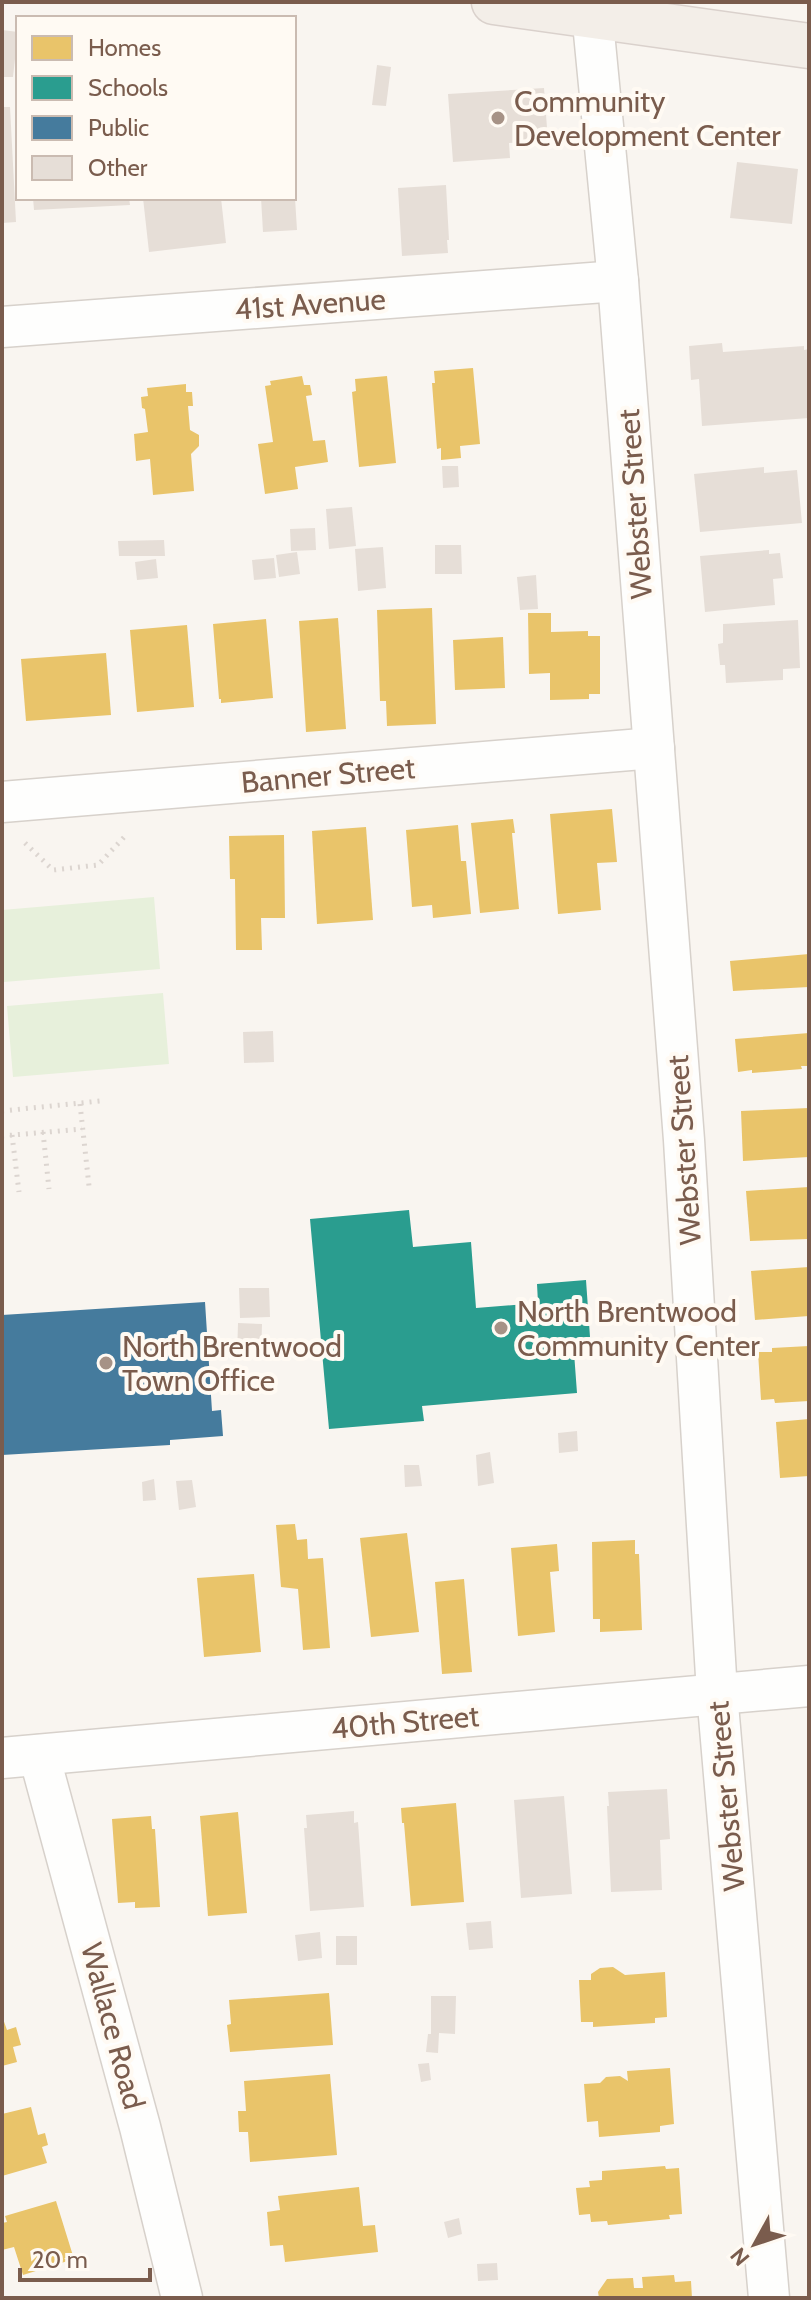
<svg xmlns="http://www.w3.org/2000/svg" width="811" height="2300" viewBox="0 0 811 2300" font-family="Cabin,sans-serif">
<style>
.green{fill:#e7f0db}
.homes{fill:#e9c46a}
.schools{fill:#2a9d8f}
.public{fill:#457b9d}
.building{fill:#e6ded7}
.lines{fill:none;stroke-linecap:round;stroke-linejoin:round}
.street-casing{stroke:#d7d1cb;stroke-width:43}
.primary-casing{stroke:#dad1cc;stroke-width:47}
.path{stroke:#dcd5d0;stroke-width:5;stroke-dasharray:2 6;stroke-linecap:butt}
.street{stroke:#fefefd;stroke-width:40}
.primary{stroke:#f3eee8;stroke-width:44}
.poi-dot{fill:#a69286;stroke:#fffaf3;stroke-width:3}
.labels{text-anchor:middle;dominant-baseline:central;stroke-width:8;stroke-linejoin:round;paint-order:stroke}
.poi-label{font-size:30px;fill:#7a5c4d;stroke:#fffaf3;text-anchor:start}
.street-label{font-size:30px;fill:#7a5c4d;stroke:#fffaf3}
</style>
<rect width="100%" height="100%" fill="#f9f5f0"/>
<g class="green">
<polygon points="154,897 160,969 4,982 2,910"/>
<polygon points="163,993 169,1064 13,1077 7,1006"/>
</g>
<g class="homes">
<polygon points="473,368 480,444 460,446 461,458 441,460 441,448 437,449 432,383 435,383 434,371"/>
<polygon points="302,376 304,385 310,385 312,395 306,396 313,441 325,440 328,462 295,467 298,489 265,494 258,444 273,442 265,386 271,385 270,381"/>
<polygon points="387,376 396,463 359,467 352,392 356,391 355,379"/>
<polygon points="186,384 186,392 192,392 193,406 188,406 190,430 199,435 199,446 191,454 194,491 153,495 150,459 136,461 134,434 148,432 145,409 142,408 141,397 148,396 147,388"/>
<polygon points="432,608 436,724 387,726 386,701 380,701 377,610"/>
<polygon points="528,613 551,613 551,632 588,631 588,636 600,636 600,694 589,694 589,699 550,700 550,673 529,674"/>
<polygon points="338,618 346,729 306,732 299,621"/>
<polygon points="266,619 273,698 221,703 221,699 219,699 213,624"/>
<polygon points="187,625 194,707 137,712 130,630"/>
<polygon points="503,637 505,688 455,690 453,640"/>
<polygon points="106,653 111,715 26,721 21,659"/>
<polygon points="612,809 617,862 597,863 601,910 558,914 550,814"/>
<polygon points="513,819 515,833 512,833 519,909 480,913 471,823"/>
<polygon points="458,825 461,861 466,861 471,914 433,918 432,905 412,907 406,830"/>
<polygon points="366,827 373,920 317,924 312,831"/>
<polygon points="284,835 285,918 261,918 262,950 236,950 235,879 230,879 229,836"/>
<polygon points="809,954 809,987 733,991 730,961"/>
<polygon points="809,1033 809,1066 801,1066 802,1069 752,1073 752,1070 738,1072 735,1039"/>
<polygon points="809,1108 809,1157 743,1161 741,1111"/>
<polygon points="809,1187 809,1239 750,1241 746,1191"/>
<polygon points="809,1267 809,1316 755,1320 751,1271"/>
<polygon points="809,1346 809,1401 775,1403 774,1399 761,1400 758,1352 772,1352 772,1348"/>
<polygon points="809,1419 809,1476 780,1478 776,1422"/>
<polygon points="295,1524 297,1540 307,1539 308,1559 323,1558 330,1648 303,1650 298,1589 281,1587 276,1525"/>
<polygon points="407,1533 419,1632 371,1637 360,1538"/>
<polygon points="635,1540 635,1554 639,1554 642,1630 600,1632 600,1619 593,1619 592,1542"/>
<polygon points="557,1544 559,1571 550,1572 555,1632 518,1636 511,1548"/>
<polygon points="254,1574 261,1652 204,1657 197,1578"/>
<polygon points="464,1579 472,1672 442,1674 435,1582"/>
<polygon points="456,1803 464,1902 411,1906 404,1823 402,1823 401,1808"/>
<polygon points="238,1812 247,1913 208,1916 200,1816"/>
<polygon points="151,1816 152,1829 155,1829 160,1907 135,1908 135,1902 118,1903 112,1819"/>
<polygon points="613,1967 625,1975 665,1972 667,2017 655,2018 655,2023 593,2027 593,2022 581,2022 579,1980 591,1980 591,1974 600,1968"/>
<polygon points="329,1993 333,2045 230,2052 227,2025 231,2024 229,2000"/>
<polygon points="2,2016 7,2030 16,2027 21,2045 13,2047 17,2062 2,2066"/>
<polygon points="670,2068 674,2124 660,2126 660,2132 599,2137 598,2121 587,2122 584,2084 600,2083 606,2077 620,2076 628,2081 627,2071"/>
<polygon points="330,2074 337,2155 250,2162 248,2132 239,2132 238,2111 246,2111 244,2081"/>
<polygon points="31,2107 38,2135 45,2133 48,2145 42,2147 47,2163 2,2176 2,2114"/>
<polygon points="665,2166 666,2169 679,2168 682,2214 669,2215 670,2219 608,2225 607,2221 591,2222 590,2214 579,2215 576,2188 590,2187 589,2181 602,2180 602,2171"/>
<polygon points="359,2187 363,2226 375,2225 378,2252 285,2262 283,2245 270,2246 267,2212 280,2210 278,2196"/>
<polygon points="56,2201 74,2259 23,2275 14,2247 2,2250 2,2223 7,2222 5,2216"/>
<polygon points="674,2275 675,2282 691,2281 692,2298 599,2298 598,2292 607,2279 633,2278 634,2288 643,2288 642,2277"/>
</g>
<polygon class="schools" points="409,1210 413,1247 471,1242 476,1308 538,1303 537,1284 586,1280 590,1337 573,1339 577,1393 422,1406 424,1421 329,1429 310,1219"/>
<polygon class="public" points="205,1302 212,1411 221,1410 223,1436 170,1440 170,1445 2,1455 2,1315"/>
<g class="building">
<polygon points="2,30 18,32 13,77 2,77"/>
<polygon points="377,65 391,67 386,106 372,105"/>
<polygon points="544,88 548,141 509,143 510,158 453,162 448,94"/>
<polygon points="2,107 10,107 16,222 2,223"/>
<polygon points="737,162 798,169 792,224 730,218"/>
<polygon points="446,185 449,240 447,240 448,253 402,256 398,188"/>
<polygon points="33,198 129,198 130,205 34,210"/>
<polygon points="143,198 221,198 226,243 149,252"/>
<polygon points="261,198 295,198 297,230 263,232"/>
<polygon points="722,343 723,352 804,346 804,350 809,349 809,418 702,426 699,379 691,380 689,346"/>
<polygon points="442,466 458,466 459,487 443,488"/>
<polygon points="764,467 764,473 797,470 802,523 700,532 694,474"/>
<polygon points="352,507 356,546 329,549 326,509"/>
<polygon points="315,528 316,550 291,551 290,529"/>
<polygon points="164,540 165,556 119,556 118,541"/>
<polygon points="435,545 461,545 462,574 435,574"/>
<polygon points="383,547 386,588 358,591 355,549"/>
<polygon points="769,550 769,554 780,553 783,578 773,579 775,605 705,612 700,556"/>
<polygon points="297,552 300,574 279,577 276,555"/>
<polygon points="274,558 276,578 254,580 252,560"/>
<polygon points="156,559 158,578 137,580 135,562"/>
<polygon points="536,575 538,609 520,610 517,577"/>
<polygon points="798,620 800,668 783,669 783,680 726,683 725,665 720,665 718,644 723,643 723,624"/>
<polygon points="273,1031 274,1062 244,1063 243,1032"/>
<polygon points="239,1288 269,1288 270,1317 240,1318"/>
<polygon points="238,1323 262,1324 261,1357 237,1357"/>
<polygon points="577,1431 578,1451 559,1453 558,1433"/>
<polygon points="490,1452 494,1483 478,1486 476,1455"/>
<polygon points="404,1465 419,1465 422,1486 405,1487"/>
<polygon points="154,1479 156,1500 143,1501 142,1482"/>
<polygon points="192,1480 196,1507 179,1510 176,1481"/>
<polygon points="667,1789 670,1839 660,1840 662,1890 611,1892 607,1806 609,1806 608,1792"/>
<polygon points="564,1796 572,1894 521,1898 514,1800"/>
<polygon points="354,1811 354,1823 358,1822 364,1907 310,1911 304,1828 307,1828 306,1815"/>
<polygon points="491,1921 493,1948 469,1950 466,1923"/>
<polygon points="320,1932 322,1958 298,1961 295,1935"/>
<rect x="336" y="1936" width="21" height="29"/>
<polygon points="431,1996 456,1996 455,2034 439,2033 438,2053 426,2052 428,2034 431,2034"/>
<polygon points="429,2063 431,2080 421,2082 418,2064"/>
<polygon points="459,2218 462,2234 448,2238 444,2222"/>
<polygon points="497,2263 498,2280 478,2281 477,2264"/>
</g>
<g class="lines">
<defs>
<g id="street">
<polyline points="591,2 618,281 684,1140 717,1693 769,2298"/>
<polyline points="2,327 618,281"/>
<polyline points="2,802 654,748"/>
<polyline points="39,1755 140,2127 182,2298"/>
<polyline points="2,1758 809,1686"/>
</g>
<polyline id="primary" points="494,2 809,46"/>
</defs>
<use href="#street" class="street-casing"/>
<use href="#primary" class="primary-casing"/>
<g class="path">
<polyline points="25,843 53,870 98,865 127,834"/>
<polyline points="80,1104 89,1186"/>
<polyline points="2,1111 100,1101"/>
<polyline points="43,1132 49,1189"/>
<polyline points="12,1135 19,1192"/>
<polyline points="2,1136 82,1129"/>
</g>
<use href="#street" class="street"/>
<use href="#primary" class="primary"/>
</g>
<g class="poi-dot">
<circle cx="498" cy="118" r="8"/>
<circle cx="501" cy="1328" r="8"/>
<circle cx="106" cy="1363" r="8"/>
</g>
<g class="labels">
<g class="poi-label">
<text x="514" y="101">Community<tspan x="514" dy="34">Development Center</tspan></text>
<text x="517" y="1311">North Brentwood<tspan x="517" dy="34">Community Center</tspan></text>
<text x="122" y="1346">North Brentwood<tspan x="122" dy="34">Town Office</tspan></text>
</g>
<g class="street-label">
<text transform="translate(310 304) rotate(-4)">41st Avenue</text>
<text transform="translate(635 504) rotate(-94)">Webster Street</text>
<text transform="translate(328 775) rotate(-5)">Banner Street</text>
<text transform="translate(684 1150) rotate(-94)">Webster Street</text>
<text transform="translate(405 1722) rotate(-5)">40th Street</text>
<text transform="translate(726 1796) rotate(-95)">Webster Street</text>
<text transform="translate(113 2026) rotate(75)">Wallace Road</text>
</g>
</g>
<rect width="811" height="2300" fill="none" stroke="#7a5c4d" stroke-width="8"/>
<rect x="16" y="16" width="280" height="184" fill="#fffaf3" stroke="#cabbb1" stroke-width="2"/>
<rect x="32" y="36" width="40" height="24" fill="#e9c46a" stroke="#cabbb1" stroke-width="2"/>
<text x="88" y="56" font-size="24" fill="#7a5c4d">Homes</text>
<rect x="32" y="76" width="40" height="24" fill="#2a9d8f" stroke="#cabbb1" stroke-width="2"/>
<text x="88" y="96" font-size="24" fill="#7a5c4d">Schools</text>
<rect x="32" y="116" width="40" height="24" fill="#457b9d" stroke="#cabbb1" stroke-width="2"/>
<text x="88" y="136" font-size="24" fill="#7a5c4d">Public</text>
<rect x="32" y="156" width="40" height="24" fill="#e6ded7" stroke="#cabbb1" stroke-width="2"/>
<text x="88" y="176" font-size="24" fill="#7a5c4d">Other</text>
<g transform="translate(755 2244) rotate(230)" stroke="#fffaf3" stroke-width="6" paint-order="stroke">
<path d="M0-6L14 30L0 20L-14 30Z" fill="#7a5c4d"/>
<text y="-12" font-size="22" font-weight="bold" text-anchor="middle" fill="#7a5c4d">N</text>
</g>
<path d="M20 2268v12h130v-12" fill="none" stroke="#7a5c4d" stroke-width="4"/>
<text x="32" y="2268" font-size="24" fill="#7a5c4d" stroke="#fffaf3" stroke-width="6" paint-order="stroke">20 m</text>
</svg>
